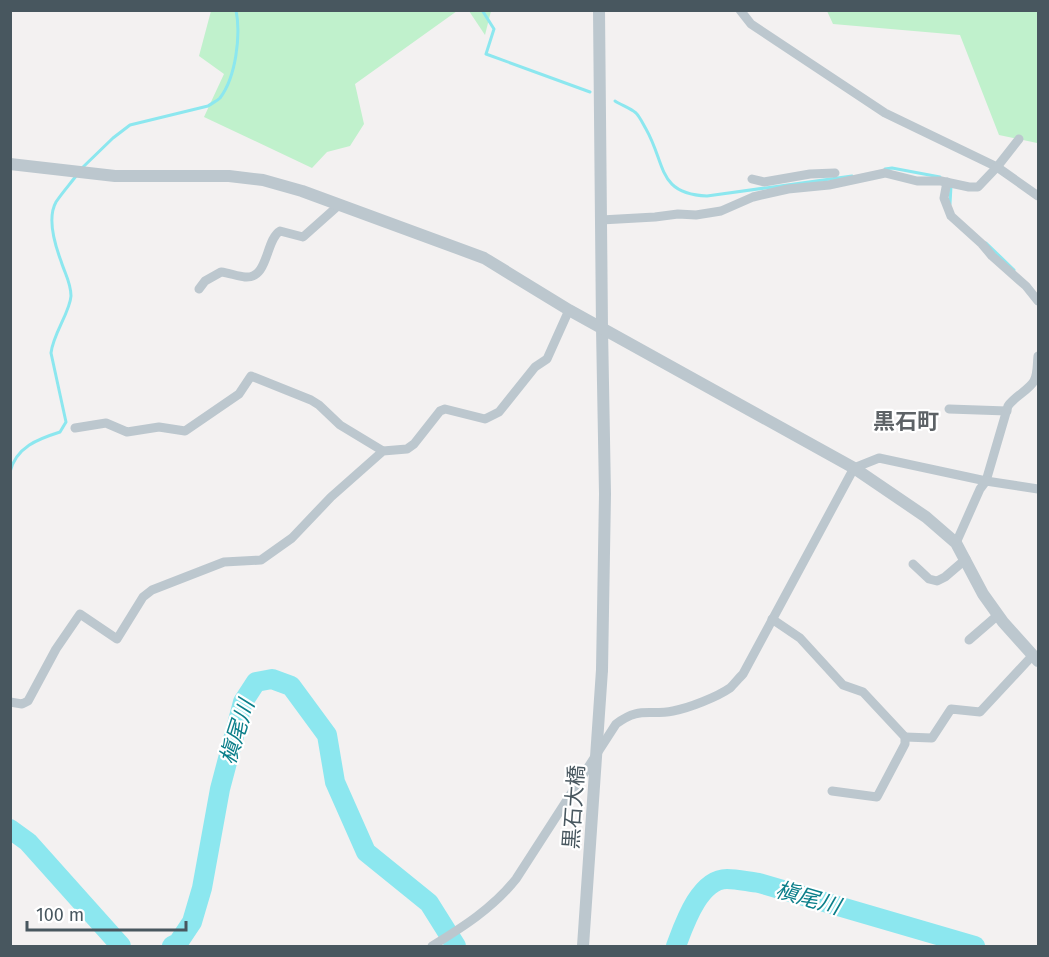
<svg xmlns="http://www.w3.org/2000/svg" width="1049" height="957" viewBox="0 0 1049 957" font-family="'Fira Sans','Noto Sans JP',sans-serif">
<style>
.green{fill:#c0f1cc}
.lines{fill:none;stroke-linecap:round;stroke-linejoin:round}
.stream{stroke:#8ce7ef;stroke-width:3}
.river{stroke:#8ce7ef;stroke-width:20}
.minor{stroke:#bcc7ce;stroke-width:9}
.tertiary{stroke:#bcc7ce;stroke-width:12}
.tertiary-bridge{stroke:#bcc7ce;stroke-width:12}
.labels{text-anchor:middle;dominant-baseline:central;stroke-width:4.5;stroke-linejoin:round;paint-order:stroke}
.street-label{font-size:21px;fill:#48575f;stroke:#fff}
.neighbourhood-label{font-size:22px;font-weight:bold;fill:#5d6266;stroke:#fff}
.water-label{font-size:22px;font-style:italic;fill:#0b7f8a;stroke:#fff}
</style>
<rect width="100%" height="100%" fill="#f3f1f1"/>
<g class="green">
<polygon points="211,11 211,10 457,11 355,84 364,124 350,146 327,152 312,168 204,117 224,74 199,56"/>
<polygon points="469,11 491,11 485,35"/>
<polygon points="827,11 1038,11 1038,142 1037,143 999,135 960,35 833,24"/>
</g>
<g class="lines">
<g class="stream">
<polyline points="482,10 494,29 486,54 590,92"/>
<path d="M615,101C621,105 630,108 636,113C640,117 643,124 646,129C666,164 657,194 707,196L852,176"/>
<path d="M82,168L113,138L130,125L208,106C212,103 217,101 220,98C236,77 241,35 236,10"/>
<polyline points="885,169 892,168 940,177"/>
<polyline points="950,204 951,186"/>
<polyline points="986,243 1014,270"/>
<path d="M10,472C16,447 38,439 60,432L66,422L51,353C53,334 70,312 71,296C71,283 65,274 61,261C55,245 47,218 56,202C62,193 70,184 76,176"/>
</g>
<g class="river">
<polyline points="10,829 28,842 121,946"/>
<polyline points="172,946 178,943 192,922 202,888 220,789 243,702 256,682 272,679 291,686 327,735 335,782 366,852 429,903 456,946"/>
<path d="M676,946C684,925 699,879 727,879C737,879 749,882 759,883L975,946"/>
</g>
<g class="minor">
<polyline points="740,10 751,24 885,113 997,167 1038,196"/>
<polyline points="752,179 764,182 810,174 835,173"/>
<polyline points="947,182 944,198 951,216 982,244 992,256 1026,286 1038,301"/>
<polyline points="601,220 655,217 678,214 696,215 721,211 753,197 788,189 829,185 885,173 917,181 941,181 969,187 978,187 997,167 1019,139"/>
<path d="M199,289L205,281L221,272C229,273 237,276 245,277C269,279 265,240 280,231L303,237L339,205"/>
<polyline points="949,409 1007,411"/>
<polyline points="75,428 106,423 127,432 159,427 185,431 239,394 251,376 311,400 319,405 340,425 383,451"/>
<path d="M956,543L980,489L986,481L1008,406C1015,396 1029,390 1034,381C1038,374 1037,364 1038,356"/>
<polyline points="913,564 929,579 937,581 945,577 966,559"/>
<polyline points="772,619 800,638 843,685 863,692 905,737 905,744 877,797 832,791"/>
<polyline points="969,640 998,615"/>
<polyline points="10,702 22,704 28,701 56,649 80,614 117,639 143,597 152,590 224,562 261,560 292,538 331,497 383,451 407,449 414,444 440,411 445,409 485,419 499,412 535,367 547,359 569,310"/>
<polyline points="905,737 932,738 951,709 980,712 1033,655"/>
<path d="M432,946C463,927 493,908 516,879L616,724C640,706 648,716 673,711C689,708 717,697 730,688C734,684 739,678 743,674L854,468L879,458L986,481L1038,489"/>
</g>
<g class="tertiary">
<polyline points="599,10 602,328 605,494 602,670"/>
<polyline points="10,164 115,176 229,176 263,180 302,191 484,258 569,310 854,468 926,517 956,543 983,594 1003,622 1038,661"/>
</g>
<polyline class="tertiary-bridge" points="583,946 602,670"/>
</g>
<g class="labels">
<g class="street-label">
<text transform="translate(574 807) rotate(-86)">黒石大橋</text>
</g>
<g class="neighbourhood-label">
<text x="906" y="421">黒石町</text>
</g>
<g class="water-label">
<text transform="translate(237 732) rotate(-72)">槇尾川</text>
<text transform="translate(808 898) rotate(16)">槇尾川</text>
</g>
</g>
<rect width="1049" height="957" fill="none" stroke="#48575f" stroke-width="24"/>
<path d="M27 921v9h159v-9" fill="none" stroke="#48575f" stroke-width="3"/>
<text x="36" y="921" font-size="18" fill="#48575f" stroke="#ffffff" stroke-width="4.5" paint-order="stroke">100 m</text>
</svg>
